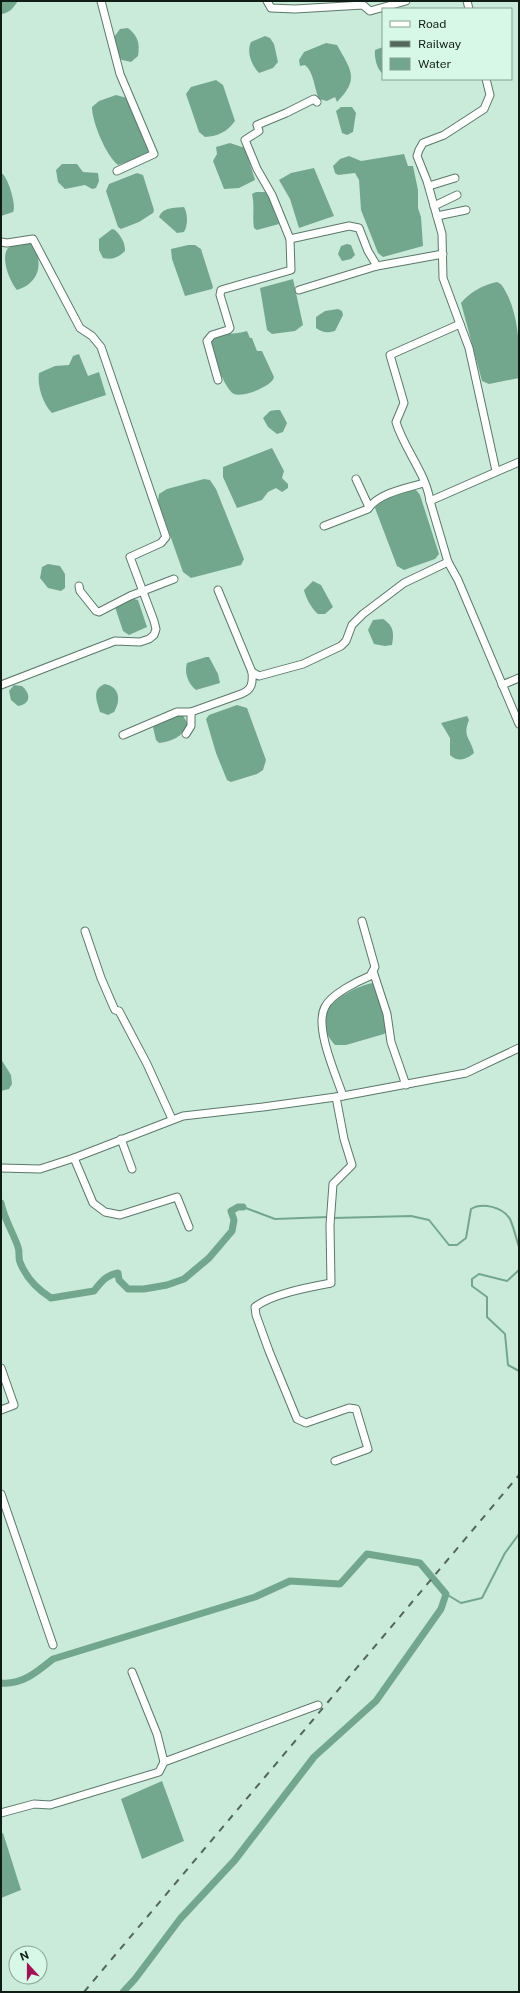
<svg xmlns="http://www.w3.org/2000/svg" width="520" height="1993" viewBox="0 0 520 1993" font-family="'Public Sans',sans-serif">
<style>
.water{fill:#73a78d}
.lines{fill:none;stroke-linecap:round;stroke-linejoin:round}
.stream{stroke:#73a78d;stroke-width:2}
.canal{stroke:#73a78d;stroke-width:7}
.street-casing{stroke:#5b7869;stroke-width:9}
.street{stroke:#fff;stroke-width:7}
.rail{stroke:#53665c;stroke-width:2;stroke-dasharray:7 7;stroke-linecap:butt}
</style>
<rect width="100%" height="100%" fill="#cbebda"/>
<g class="water">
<path d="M1,1H18C13,8 10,13 1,14Z"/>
<path d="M128,28C138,36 140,43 138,56L131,62L122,60L118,56L114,37L120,29Z"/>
<path d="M265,36L270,38L274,44L278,62L273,68L259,73C252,66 246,52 251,42Z"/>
<path d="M326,43L337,45C351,70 360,79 337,102L335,97L327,101L319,99C314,88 314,72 305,65L300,66L299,60L304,52Z"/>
<path d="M383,47V74C377,70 374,57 375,50Z"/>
<path d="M216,80L223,85L235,121C227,132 218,136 205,137L199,132L186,94L191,87Z"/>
<path d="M116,95L127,98L147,143L148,152L142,157L118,165C106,156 92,122 92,107L99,101Z"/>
<polygon points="341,107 352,107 356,113 353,132 347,135 342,133 336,111"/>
<polygon points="230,143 245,148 255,180 239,188 224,189 213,161 217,154 216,147"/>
<polygon points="404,154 408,166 413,166 418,190 418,208 421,217 423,246 383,257 378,253 361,210 359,180 355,173 338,175 335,173 333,166 340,159 349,156 361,161"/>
<polygon points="62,164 77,164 83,172 98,173 99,181 96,188 92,189 85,185 65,189 58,182 56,170"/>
<polygon points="314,168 334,216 299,228 290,199 279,180 291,173"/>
<path d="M1,173C7,174 17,206 13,212L1,216Z"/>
<polygon points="137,173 143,175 154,210 153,213 139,222 121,229 118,227 106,191 109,184"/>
<path d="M256,192H267L279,224L257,230L254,228C252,215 255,207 252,194Z"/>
<path d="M184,207C188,214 188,225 184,232L177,233L159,217C163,207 174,208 184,207Z"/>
<path d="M112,229L115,230C121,236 125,242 125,251C118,258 112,260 103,258L99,250V239Z"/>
<path d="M26,242L32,243C44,262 40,283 17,290C10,282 0,258 8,248C13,245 21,244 26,242Z"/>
<polygon points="347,244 351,245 355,255 351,259 342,261 338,254 341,246"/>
<polygon points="188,245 195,245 201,249 213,287 212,289 185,296 172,259 171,249"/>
<polygon points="293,279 303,325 295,331 272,334 267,330 260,288"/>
<path d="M497,282C503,284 505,291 508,296C520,323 519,348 519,378L489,384L482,381L461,303C470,292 483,285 497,282Z"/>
<path d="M338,309L342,311L343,315L335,331C327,333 323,333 316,328V317L325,311Z"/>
<path d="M247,331L250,338H252L257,351H262L274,377C273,386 242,398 234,394C224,389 211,351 211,340C223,332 234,335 247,331Z"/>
<path d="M79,354L88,376L99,372L106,395L52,413C43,404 37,386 39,373L55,366L69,365L73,356Z"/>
<polygon points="276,410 280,410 287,423 283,432 277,434 268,427 263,418 270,411"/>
<polygon points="272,448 284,471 282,478 288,484 288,488 282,492 276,488 268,492 262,500 237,508 223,477 223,467"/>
<polygon points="204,479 210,480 216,489 244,559 241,565 191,578 183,572 158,501 159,494 167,489"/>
<polygon points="413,489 416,490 420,495 439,554 435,559 404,570 397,566 375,508 378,501"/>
<polygon points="48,564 60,566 65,574 65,588 61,591 48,588 40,578 42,567"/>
<path d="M313,581L321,585L333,607L325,614H318C312,609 306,599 304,590Z"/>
<polygon points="134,599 138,600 147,627 129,635 123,631 115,607 118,603"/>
<path d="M383,619C394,626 394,633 392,645L385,646L374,644L368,630L373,620Z"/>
<path d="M206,657H209L218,674L220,683L196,690C188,684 184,672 187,663Z"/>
<path d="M105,684C120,687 121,701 114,712L108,715L100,712C97,701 91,689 105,684Z"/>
<path d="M14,685L22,686C31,694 31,704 18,706L11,700L9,691Z"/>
<polygon points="237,705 247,708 266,760 263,770 257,774 231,782 227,780 216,753 206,719 209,715"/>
<path d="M182,714L188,724C182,737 173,741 159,743L156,740L153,727L156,723Z"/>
<path d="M467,716L469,720C462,737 471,738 474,753C467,759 458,763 450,755V738L441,723Z"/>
<path d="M372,983L376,984L385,1017L387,1031L384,1034L346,1045H335C306,1013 342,991 372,983Z"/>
<polygon points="1,1059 11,1075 12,1084 9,1089 1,1091"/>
<polygon points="162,1781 184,1841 142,1859 121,1799"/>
<polygon points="3,1833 21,1890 1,1898 1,1834"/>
</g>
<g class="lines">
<g class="stream">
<polyline points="243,1207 275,1219 328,1217"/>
<path d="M333,1218L411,1216L429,1220L449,1245H457L466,1238L471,1209C482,1202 503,1207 510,1219C514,1228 516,1238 519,1247"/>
<polyline points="519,1270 507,1281 479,1274 472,1279 472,1286 487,1297 487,1317 505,1334 508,1365 519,1371"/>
<polyline points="446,1594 461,1603 482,1598 505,1553 519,1534"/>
</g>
<g class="canal">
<path d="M1,1203C4,1219 13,1232 18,1247C20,1252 18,1258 20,1262C26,1278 37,1289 51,1298L94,1291C101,1282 106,1275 118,1273L119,1280L128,1289H144L167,1285L184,1279L209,1258L232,1231L234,1220L231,1211L238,1207H243"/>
<path d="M1,1683C22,1685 37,1672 53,1659L255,1597L290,1581L340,1584L367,1554L420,1563L446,1594L441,1609L376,1701L314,1757L235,1860L180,1919L135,1979L123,1992"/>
</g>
<defs>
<g id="street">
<polyline points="101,1 120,74 154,154 117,171"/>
<polyline points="267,1 271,8 295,9 363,5 370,11 406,1"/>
<polyline points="467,1 469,9"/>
<polyline points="429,186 455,178"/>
<polyline points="434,206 457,195"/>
<polyline points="437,216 466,210"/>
<polyline points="290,239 349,226 359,228 368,251 377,266 443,254"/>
<polyline points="1,242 7,243 33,239 80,328 92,336 101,347 166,537 161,543 130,557 154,621 156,629 154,635 149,639 140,642 115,641 1,685"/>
<polyline points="299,290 377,266"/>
<polyline points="460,324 469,348 496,471"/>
<polyline points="218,380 207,341 212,335 228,330 230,328 220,295 221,290 291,270 290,239 272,195 257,169 245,140 259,131 257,125 286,113 314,99 317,102"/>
<polyline points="356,479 369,507"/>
<path d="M430,501C426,473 404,449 396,422L404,403L390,355L460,324L443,278L442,234L427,181L417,156L419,150L423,143L444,135L484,109L490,95L486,79"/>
<path d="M324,526L368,509C378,493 407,488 424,483"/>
<polyline points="448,562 458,580 519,724"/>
<polyline points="79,586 80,591 96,611 99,612 130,596 174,579"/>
<polyline points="252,672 259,676 303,664 341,646 346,641 352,625 363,614 404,583 448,562 430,501 519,462"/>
<polyline points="502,685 519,678"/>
<polyline points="186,734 191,726 191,712"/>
<path d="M123,735L177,712H191L241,694C252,690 253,683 252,672L218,590"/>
<polyline points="85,931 101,978 114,1008 115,1010 119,1011 147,1064 172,1119"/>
<polyline points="373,971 387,1014 391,1042 406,1085"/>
<polyline points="343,1096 466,1073 519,1048"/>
<polyline points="121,1139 132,1169"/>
<polyline points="74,1158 93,1203 105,1212 120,1215 177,1197 189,1227"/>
<path d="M1,1168L40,1169L74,1158L183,1116L263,1107L343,1096C336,1075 314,1027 325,1007C331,994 358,981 370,976L375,967L362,921"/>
<polyline points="1,1368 14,1405 1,1410"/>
<path d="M335,1461L368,1449L356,1409L349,1408L306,1423L297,1419L269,1351L256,1315L255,1307C271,1294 310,1287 331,1283L330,1225L333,1184L352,1165L344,1139L336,1097"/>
<polyline points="1,1494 53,1645"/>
<polyline points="132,1672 157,1734 164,1762 318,1705"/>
<polyline points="1,1813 34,1804 50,1805 159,1772 164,1762"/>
</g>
</defs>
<use href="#street" class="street-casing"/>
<use href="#street" class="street"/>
<polyline class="rail" points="84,1992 519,1475"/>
</g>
<rect width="520" height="1993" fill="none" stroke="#101c16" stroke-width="4"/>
<rect x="382" y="8" width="130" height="72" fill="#d8f8e7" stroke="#88a093"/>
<rect x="390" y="21" width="20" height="6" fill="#ffffff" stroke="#88a093"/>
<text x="418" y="28" font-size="12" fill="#101c16">Road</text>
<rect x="390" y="41" width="20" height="6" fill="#53665c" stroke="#88a093"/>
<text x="418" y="48" font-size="12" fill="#101c16">Railway</text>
<rect x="390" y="58" width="20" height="12" fill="#73a78d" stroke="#88a093"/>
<text x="418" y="68" font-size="12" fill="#101c16">Water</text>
<g transform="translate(28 1965) rotate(339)"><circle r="19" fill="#d8f8e7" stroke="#88a093"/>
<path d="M0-3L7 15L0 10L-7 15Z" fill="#a31254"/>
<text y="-6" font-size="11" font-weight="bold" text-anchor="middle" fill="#101c16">N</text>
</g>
</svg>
